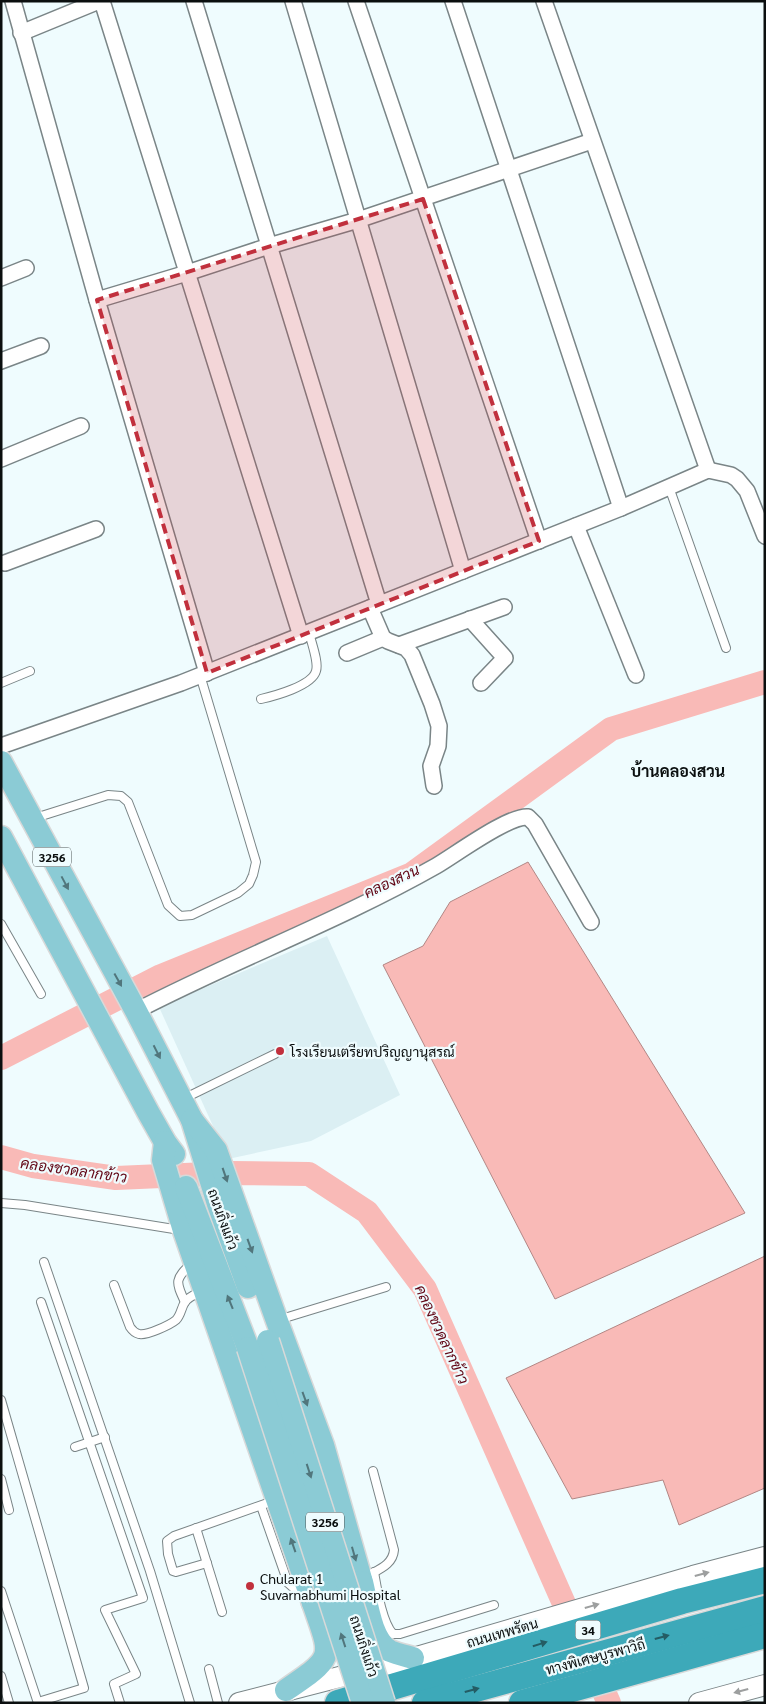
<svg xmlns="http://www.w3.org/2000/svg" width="766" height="1704" viewBox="0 0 766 1704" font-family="Georgia,Sarabun,serif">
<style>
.built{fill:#dbeff3}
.water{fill:#f9bab7;stroke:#b28785}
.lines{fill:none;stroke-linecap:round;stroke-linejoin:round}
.river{stroke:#f9bab7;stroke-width:24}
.lane-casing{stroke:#7a8587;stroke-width:10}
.street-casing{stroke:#7a8587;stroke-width:18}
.secondary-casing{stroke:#7a8587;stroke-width:22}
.primary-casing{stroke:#d8d9d9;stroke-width:25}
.highway-casing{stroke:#d8d9d9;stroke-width:29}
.lane{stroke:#fff;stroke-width:8}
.street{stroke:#fff;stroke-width:15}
.secondary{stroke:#fff;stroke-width:20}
.primary{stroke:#8bcbd5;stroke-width:22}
.highway{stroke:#3da9b9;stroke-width:26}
.primary-bridge-casing{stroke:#d8d9d9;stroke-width:25;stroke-linecap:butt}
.primary-bridge{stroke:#8bcbd5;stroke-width:22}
.oneway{fill:#51767c}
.oneway2{fill:#9d9f9f}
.oneway3{fill:#245c64}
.marked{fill:#c1303d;fill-opacity:0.2;stroke:#c1303d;stroke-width:4;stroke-dasharray:10 6;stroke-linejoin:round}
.poi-dot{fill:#c1303d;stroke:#effcfe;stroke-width:2}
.labels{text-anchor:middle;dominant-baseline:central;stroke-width:4.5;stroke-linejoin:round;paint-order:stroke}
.shield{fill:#effcfe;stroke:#4f5657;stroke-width:1}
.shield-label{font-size:12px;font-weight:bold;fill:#0b0f0f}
.poi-label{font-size:14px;fill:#0b0f0f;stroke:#effcfe;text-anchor:start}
.street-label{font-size:14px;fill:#0b0f0f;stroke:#effcfe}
.water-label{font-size:15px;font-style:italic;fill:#620615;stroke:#effcfe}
.quarter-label{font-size:16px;font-weight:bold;fill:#0b0f0f;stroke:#effcfe}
</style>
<rect width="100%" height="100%" fill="#effcfe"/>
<polygon class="built" points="327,936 400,1095 311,1141 228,1159 159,1007"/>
<g class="water">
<polygon points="528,862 745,1213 555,1299 383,965 423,946 450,902"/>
<polygon points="765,1256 765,1488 679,1525 663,1480 572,1499 506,1378"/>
</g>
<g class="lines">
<g class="river">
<polyline points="1,1058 161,976 412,874 611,729 765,682"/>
<polyline points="1,1157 33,1166 116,1178 230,1173 309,1174 367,1212 425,1289 577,1633"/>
<polyline points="591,1663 609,1703"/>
</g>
<defs>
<g id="lane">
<polyline points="669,487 726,648"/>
<polyline points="1,683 30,671"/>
<path d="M261,699C274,696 312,686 316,671C319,662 311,642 309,632"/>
<polyline points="35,818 108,795 121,796 128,802 168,905 180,916 192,915 238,893 249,884 253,875 256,862 200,675"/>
<polyline points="1,924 41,994"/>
<polyline points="183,1099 275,1054"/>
<polyline points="1,1203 25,1205 180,1230"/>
<polyline points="44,1262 150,1571 190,1703"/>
<path d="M114,1285L130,1327C132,1330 135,1333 139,1334C146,1336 170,1325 176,1320C181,1315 181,1308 185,1302C188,1297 196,1294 202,1291"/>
<polyline points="41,1302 143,1598 105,1610 136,1674 114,1684 120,1703"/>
<path d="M185,1302C175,1281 175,1279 192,1263"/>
<polyline points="278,1320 386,1287"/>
<polyline points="1,1400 84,1688 38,1702"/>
<polyline points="75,1447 105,1437"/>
<polyline points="1,1479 9,1510"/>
<polyline points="261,1506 288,1583 305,1598"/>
<polyline points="196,1528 222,1612"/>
<polyline points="207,1563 176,1572 173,1571 168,1554 167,1541 174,1536 276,1500"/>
<path d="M374,1572C377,1589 382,1622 393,1634H400L494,1605"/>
<path d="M371,1574C382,1568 393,1563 394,1550L373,1471"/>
<polyline points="1,1591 38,1703"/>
<polyline points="209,1669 218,1703"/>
<polyline points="1,1676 9,1703"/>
</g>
<g id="street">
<polyline points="13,1 97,300 207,673"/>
<polyline points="102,1 301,636"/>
<polyline points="194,1 379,604"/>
<polyline points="293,1 463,571"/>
<polyline points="356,1 539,541"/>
<polyline points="453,1 621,508"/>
<polyline points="544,1 708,470"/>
<polyline points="21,33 99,1"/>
<polyline points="1,278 26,268"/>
<polyline points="97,300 187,273 269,246 358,220 592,141"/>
<polyline points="1,361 41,346"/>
<polyline points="1,459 81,426"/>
<polyline points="576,526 636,675"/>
<polyline points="5,563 96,529"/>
<polyline points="370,608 383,638 388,641 406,648 412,655 432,704 439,726 438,746 431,766 434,786"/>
<polyline points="470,619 505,658 481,683"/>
<polyline points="399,645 504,607"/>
<polyline points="347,653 383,638"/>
<polyline points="1,746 181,683 621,508 708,470 731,475 737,479 747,491 765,536"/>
<path d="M136,1011C234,960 339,921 436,866C455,855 509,815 528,817L535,824L591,922"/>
</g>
<g id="secondary">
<polyline points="239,1703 413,1658 693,1576 765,1557"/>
<polyline points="699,1703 765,1685"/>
</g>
<g id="primary">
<polyline points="1,762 136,1011 192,1120 218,1204 248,1287"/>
<polyline points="1,837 148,1112 165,1142 174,1154"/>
<path d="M165,1142L163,1160L184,1231L313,1603C321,1607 330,1614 340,1614C349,1614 360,1600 362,1591C362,1588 361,1583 361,1579L323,1445L277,1321L216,1150L192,1120"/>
<polyline points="186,1187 248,1348"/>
<path d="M362,1582C367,1602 371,1641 390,1651C397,1654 406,1656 413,1658"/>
<path d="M286,1690C336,1656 332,1658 313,1603"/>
</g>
<g id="highway">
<polyline points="338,1703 682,1601 765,1580"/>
<polyline points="425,1703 765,1609"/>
<polyline points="522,1703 765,1635"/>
</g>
</defs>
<use href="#lane" class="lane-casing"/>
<use href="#street" class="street-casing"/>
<use href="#secondary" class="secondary-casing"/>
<use href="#primary" class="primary-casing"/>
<use href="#highway" class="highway-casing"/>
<use href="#lane" class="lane"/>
<use href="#street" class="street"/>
<use href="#secondary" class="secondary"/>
<use href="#primary" class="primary"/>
<use href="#highway" class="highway"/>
<defs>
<g id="primary-bridge">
<polyline points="268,1341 384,1703"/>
<polyline points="248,1348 363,1703"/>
</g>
</defs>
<use href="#primary-bridge" class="primary-bridge-casing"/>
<use href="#primary-bridge" class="primary-bridge"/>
</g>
<defs><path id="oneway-solid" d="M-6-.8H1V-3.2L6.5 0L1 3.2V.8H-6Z" transform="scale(1.25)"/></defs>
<g class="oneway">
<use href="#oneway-solid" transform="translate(65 883) rotate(62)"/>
<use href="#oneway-solid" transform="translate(118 980) rotate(61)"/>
<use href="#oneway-solid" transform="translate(157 1052) rotate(63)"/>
<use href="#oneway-solid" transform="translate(225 1175) rotate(71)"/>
<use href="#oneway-solid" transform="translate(250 1246) rotate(70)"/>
<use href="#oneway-solid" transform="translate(230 1302) rotate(-112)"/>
<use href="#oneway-solid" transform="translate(305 1399) rotate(70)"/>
<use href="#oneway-solid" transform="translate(309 1471) rotate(72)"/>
<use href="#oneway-solid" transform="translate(293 1545) rotate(-109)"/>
<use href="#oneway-solid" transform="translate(354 1554) rotate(74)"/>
<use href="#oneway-solid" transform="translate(343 1640) rotate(-108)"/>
</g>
<g class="oneway2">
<use href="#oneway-solid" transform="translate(702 1574) rotate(-15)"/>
<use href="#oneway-solid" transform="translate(592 1606) rotate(-16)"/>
<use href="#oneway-solid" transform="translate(741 1691) rotate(165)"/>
</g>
<g class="oneway3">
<use href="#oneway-solid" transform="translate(662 1637) rotate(-15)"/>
<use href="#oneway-solid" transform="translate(540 1644) rotate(-17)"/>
<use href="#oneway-solid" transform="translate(472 1690) rotate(-15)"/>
</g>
<path class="marked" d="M423,199L539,541L207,673L97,300Z"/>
<g class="poi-dot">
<circle cx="280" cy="1051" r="5"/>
<circle cx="250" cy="1586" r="5"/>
</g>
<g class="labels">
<g class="shield">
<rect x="33" y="847.5" width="38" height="19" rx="4"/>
<rect x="306" y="1512.5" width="38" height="19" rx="4"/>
<rect x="575.5" y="1620.5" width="25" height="19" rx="4"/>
</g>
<g class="shield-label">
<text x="52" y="857">3256</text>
<text x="325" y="1522">3256</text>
<text x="588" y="1630">34</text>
</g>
<g class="poi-label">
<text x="290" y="1051">โรงเรียนเตรียทปริญญานุสรณ์</text>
<text x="260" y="1578">Chularat 1<tspan x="260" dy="16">Suvarnabhumi Hospital</tspan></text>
</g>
<g class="street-label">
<text transform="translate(224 1219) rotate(70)">ถนนกิ่งแก้ว</text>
<text transform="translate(502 1632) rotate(-16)">ถนนเทพรัตน</text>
<text transform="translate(365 1646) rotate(72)">ถนนกิ่งแก้ว</text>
<text transform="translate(595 1656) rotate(-15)">ทางพิเศษบูรพาวิถี</text>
</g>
<g class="water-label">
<text transform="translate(391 880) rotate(-25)">คลองสวน</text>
<text transform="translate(74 1169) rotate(8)">คลองชวดลากข้าว</text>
<text transform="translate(443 1334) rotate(65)">คลองชวดลากข้าว</text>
</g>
<g class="quarter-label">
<text x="678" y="770">บ้านคลองสวน</text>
</g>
</g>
<rect width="766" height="1704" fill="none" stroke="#0b0f0f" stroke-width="5"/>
</svg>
